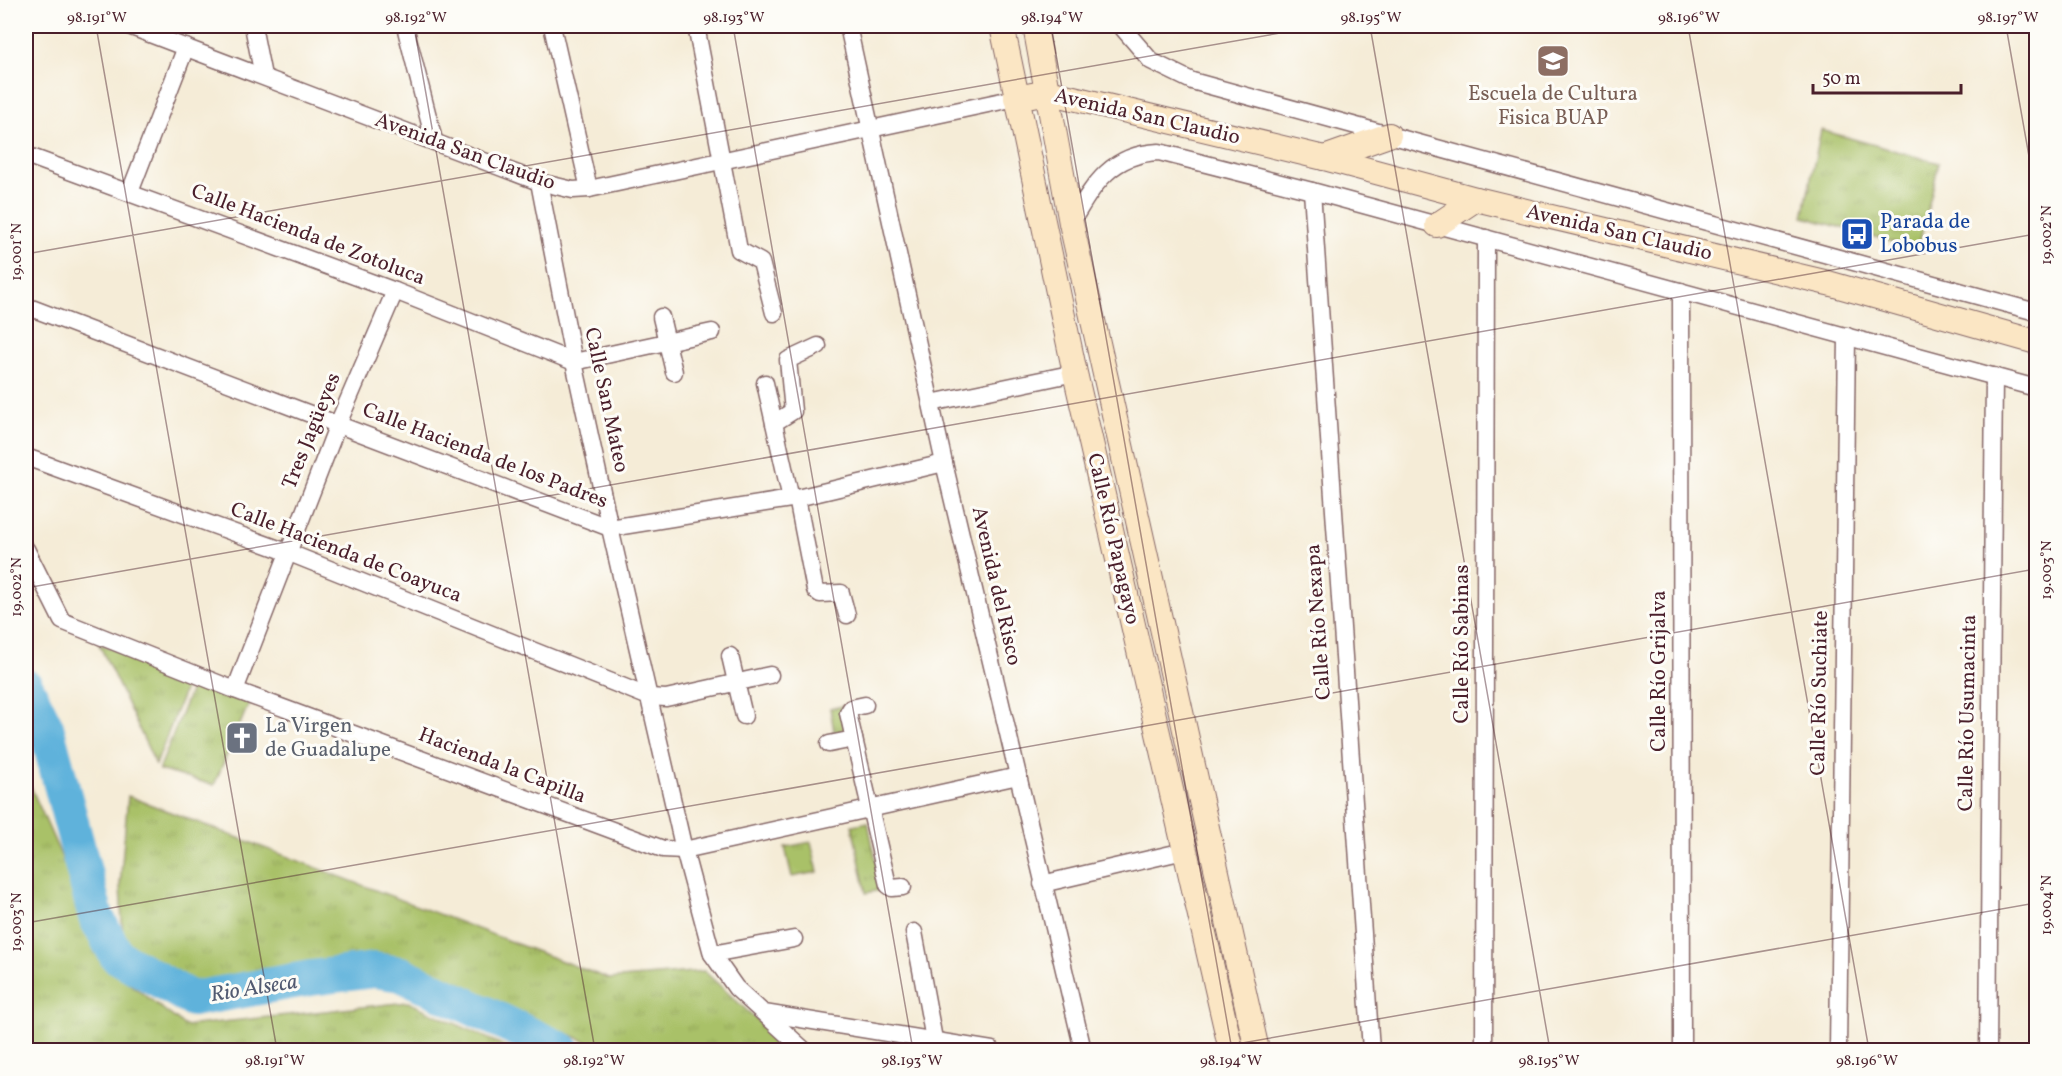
<svg xmlns="http://www.w3.org/2000/svg" width="2062" height="1076" viewBox="0 0 2062 1076" font-family="Vollkorn,serif">
<style>
.grass{fill:url(#grass-tufts);stroke:#7a7049;stroke-width:1.5}
.lines{fill:none;stroke-linecap:round;stroke-linejoin:round}
.river{stroke:#5fb2db;stroke-width:36}
.street-casing{stroke:#866767;stroke-width:19}
.secondary-casing{stroke:#866767;stroke-width:26}
.street{stroke:#fff;stroke-width:16}
.secondary{stroke:#fbe6c4;stroke-width:24}
.ticks{fill:none;stroke:#4a1f2b;stroke-width:1.5;stroke-opacity:0.45}
.labels{text-anchor:middle;dominant-baseline:central;stroke-width:6;stroke-linejoin:round;paint-order:stroke}
.education-label{font-size:21px;fill:#785e54;stroke:#fdfcf7}
.street-label{font-size:21px;fill:#4a1f2b;stroke:#fdfcf7}
.transit-label{font-size:21px;fill:#164399;stroke:#fdfcf7;text-anchor:start}
.worship-label{font-size:21px;fill:#5b616d;stroke:#fdfcf7;text-anchor:start}
.water-label{font-size:22px;font-style:italic;fill:#525a71;stroke:#fdfcf7}
.neatline{fill:none;stroke:#4a1f2b;stroke-width:2}
.ticks-label{font-size:15px;text-anchor:middle;fill:#4a1f2b}
</style>
<defs>
<pattern id="grass-tufts" width="24" height="20" patternUnits="userSpaceOnUse" patternTransform="scale(1.5)"><rect width="24" height="20" fill="#a9c167"/><path d="M3 7l-1-3M5 7V3M7 7l1-3M15 17l-1-3M17 17v-4M19 17l1-3" fill="none" stroke="#93a55a"/></pattern>
</defs>
<rect width="100%" height="100%" fill="#fdfcf7"/>
<filter id="ink" filterUnits="userSpaceOnUse"><feTurbulence type="fractalNoise" baseFrequency=".0167" numOctaves="2"/><feDisplacementMap in="SourceGraphic" scale="12" xChannelSelector="R" yChannelSelector="G"/><feConvolveMatrix kernelMatrix="1 2 1 2 8 2 1 2 1" color-interpolation-filters="sRGB"/></filter>
<filter id="wash" filterUnits="userSpaceOnUse"><feTurbulence type="fractalNoise" baseFrequency=".008" numOctaves="4" result="noise"/><feDisplacementMap in="SourceGraphic" scale="24" xChannelSelector="R" yChannelSelector="G"/><feGaussianBlur stdDeviation="1.35" result="paint"/><feColorMatrix in="noise" values="0 0 0 0 0 0 0 0 0 0 0 0 0 0 0 0 0 1.4 0 .05"/><feComposite in="paint" operator="in"/></filter>
<g filter="url(#wash)">
<rect width="100%" height="100%" fill="#f5ecd7"/>
<g class="grass">
<polygon points="1821,130 1939,163 1918,249 1803,217"/>
<polygon points="99,644 190,675 156,765"/>
<polygon points="195,679 250,701 214,785 159,770"/>
<polygon points="844,706 852,740 836,743 830,708"/>
<polygon points="26,776 111,969 185,1026 408,1002 509,1048 508,1050 26,1050"/>
<polygon points="128,796 609,979 704,971 790,1050 606,1050 400,963 186,984 123,943 120,885"/>
<polygon points="868,822 882,890 866,893 852,825"/>
<polygon points="811,842 818,872 792,877 785,847"/>
</g>
<g class="lines">
<polyline class="river" points="26,687 46,727 96,917 117,956 192,999 311,978 374,970 401,974 562,1050"/>
</g>
</g>
<g filter="url(#ink)">
<g class="lines">
<defs>
<g id="street">
<polyline points="129,26 539,182 573,190 589,189 1016,98"/>
<polyline points="253,26 263,76"/>
<polyline points="405,26 434,140"/>
<polyline points="552,26 589,189"/>
<polyline points="696,26 739,250 761,262 774,313"/>
<polyline points="848,26 944,463 1083,1050"/>
<polyline points="1121,26 1151,61 1192,81 2036,312"/>
<polyline points="26,155 395,291 574,362 712,332"/>
<polyline points="539,182 574,362 610,528 684,850 712,954 736,988 804,1050"/>
<polyline points="1312,191 1371,1050"/>
<polyline points="130,192 186,47"/>
<path d="M1071,223C1094,184 1111,154 1159,152L1312,191L2036,388"/>
<polyline points="1681,291 1682,1050"/>
<polyline points="26,306 610,528 797,498 944,463"/>
<polyline points="661,317 674,372"/>
<polyline points="765,383 791,499"/>
<polyline points="931,403 1075,373"/>
<polyline points="774,423 793,411 788,360 818,346"/>
<polyline points="26,457 287,552 649,697 666,698 770,675"/>
<polyline points="797,498 815,590 820,594 841,593 847,615"/>
<polyline points="26,549 62,621 235,690 663,849 684,850 1018,776"/>
<polyline points="730,656 744,716"/>
<polyline points="235,690 338,424 395,291"/>
<polyline points="865,705 851,708 848,713 888,885 892,888 903,887"/>
<polyline points="829,744 854,739"/>
<polyline points="1042,884 1184,851"/>
<polyline points="914,932 936,1050"/>
<polyline points="712,954 794,939"/>
<polyline points="764,1013 992,1050"/>
<polyline points="1484,1050 1486,238"/>
<polyline points="1838,1050 1847,336"/>
<polyline points="1988,1050 1994,376"/>
</g>
<g id="secondary">
<polyline points="1002,26 1075,373 1231,1050"/>
<polyline points="1035,26 1071,223 1257,1050"/>
<polyline points="1016,98 1048,92 1324,158 1476,199 1828,283 2036,342"/>
<polyline points="1324,158 1389,135"/>
<polyline points="1437,225 1476,199"/>
</g>
</defs>
<use href="#street" class="street-casing"/>
<use href="#secondary" class="secondary-casing"/>
<use href="#street" class="street"/>
<use href="#secondary" class="secondary"/>
</g>
</g>
<path class="ticks" d="M96,26L277,1050M414,26L595,1050M733,26L913,1050M1051,26L1232,1050M1370,26L1550,1050M1688,26L1869,1050M2006,26L2036,196M26,254L1320,26M26,588L2036,234M26,923L2036,569M1202,1050L2036,903"/>
<defs>
<symbol id="university-square" viewBox="-11 -11 22 22"><rect x="-9" y="-9" width="18" height="18" rx="4" fill="#8d6e63" stroke="#fdfcf7"/><path d="M0-5L7-2L0 1L-7-2ZM-4 1L0 2.5L4 1V4Q0 6-4 4Z" fill="#fff"/></symbol>
<symbol id="bus-square" viewBox="-11 -11 22 22"><rect x="-9" y="-9" width="18" height="18" rx="4" fill="#1a4fb4" stroke="#fdfcf7"/><path d="M-5-6H5V4H4V6H2V4H-2V6H-4V4H-5ZM-3.5-4V0h7V-4ZM-3.5 1.2v1.5H-2V1.2ZM2 1.2v1.5H3.5V1.2Z" fill="#fff"/></symbol>
<symbol id="church-square" viewBox="-11 -11 22 22"><rect x="-9" y="-9" width="18" height="18" rx="4" fill="#6b7280" stroke="#fdfcf7"/><path d="M-1.2-6h2.4v3.5h3.3v2.4h-3.3V6h-2.4V-.1h-3.3v-2.4h3.3Z" fill="#fff"/></symbol>
</defs>
<g fill-rule="evenodd">
<use href="#university-square" x="1534" y="42" width="38" height="38"/>
<use href="#bus-square" x="1838" y="215" width="38" height="38"/>
<use href="#church-square" x="223" y="719" width="38" height="38"/>
</g>
<g class="labels">
<g class="education-label">
<text x="1553" y="94">Escuela de Cultura<tspan x="1553" dy="24">Fisica BUAP</tspan></text>
</g>
<g class="street-label">
<text transform="translate(1147 117) rotate(13)">Avenida San Claudio</text>
<text transform="translate(465 152) rotate(20)">Avenida San Claudio</text>
<text transform="translate(1619 233) rotate(13)">Avenida San Claudio</text>
<text transform="translate(308 235) rotate(21)">Calle Hacienda de Zotoluca</text>
<text transform="translate(606 400) rotate(78)">Calle San Mateo</text>
<text transform="translate(312 431) rotate(-68)">Tres Jagüeyes</text>
<text transform="translate(485 456) rotate(21)">Calle Hacienda de los Padres</text>
<text transform="translate(1113 539) rotate(77)">Calle Río Papagayo</text>
<text transform="translate(346 553) rotate(21)">Calle Hacienda de Coayuca</text>
<text transform="translate(996 586) rotate(77)">Avenida del Risco</text>
<text transform="translate(1319 622) rotate(-94)">Calle Río Nexapa</text>
<text transform="translate(1462 644) rotate(-90)">Calle Río Sabinas</text>
<text transform="translate(1659 671) rotate(-90)">Calle Río Grijalva</text>
<text transform="translate(1820 693) rotate(-89)">Calle Río Suchiate</text>
<text transform="translate(1968 713) rotate(-89)">Calle Río Usumacinta</text>
<text transform="translate(502 766) rotate(21)">Hacienda la Capilla</text>
</g>
<g class="transit-label">
<text x="1880" y="222">Parada de<tspan x="1880" dy="24">Lobobus</tspan></text>
</g>
<g class="worship-label">
<text x="265" y="726">La Virgen<tspan x="265" dy="24">de Guadalupe</tspan></text>
</g>
<g class="water-label">
<text transform="translate(254 989) rotate(-9)">Rio Alseca</text>
</g>
</g>
<rect width="2062" height="1076" fill="none" stroke="#fdfcf7" stroke-width="66"/>
<path d="M1813 84v9h148v-9" fill="none" stroke="#4a1f2b" stroke-width="3"/>
<text x="1822" y="84" font-size="18" fill="#4a1f2b" stroke="#fdfcf7" stroke-width="4.5" paint-order="stroke">50 m</text>
<rect x="33" y="33" width="1996" height="1010" class="neatline"/>
<g class="ticks-label">
<text x="97" y="22">98.191°W</text>
<text x="416" y="22">98.192°W</text>
<text x="734" y="22">98.193°W</text>
<text x="1052" y="22">98.194°W</text>
<text x="1371" y="22">98.195°W</text>
<text x="1689" y="22">98.196°W</text>
<text x="2008" y="22">98.197°W</text>
<text transform="translate(2046 235) rotate(-90)" y="5">19.002°N</text>
<text transform="translate(16 252) rotate(-90)" y="5">19.001°N</text>
<text transform="translate(2046 570) rotate(-90)" y="5">19.003°N</text>
<text transform="translate(16 587) rotate(-90)" y="5">19.002°N</text>
<text transform="translate(2046 905) rotate(-90)" y="5">19.004°N</text>
<text transform="translate(16 922) rotate(-90)" y="5">19.003°N</text>
<text x="275" y="1065">98.191°W</text>
<text x="594" y="1065">98.192°W</text>
<text x="912" y="1065">98.193°W</text>
<text x="1231" y="1065">98.194°W</text>
<text x="1549" y="1065">98.195°W</text>
<text x="1867" y="1065">98.196°W</text>
</g>
</svg>
